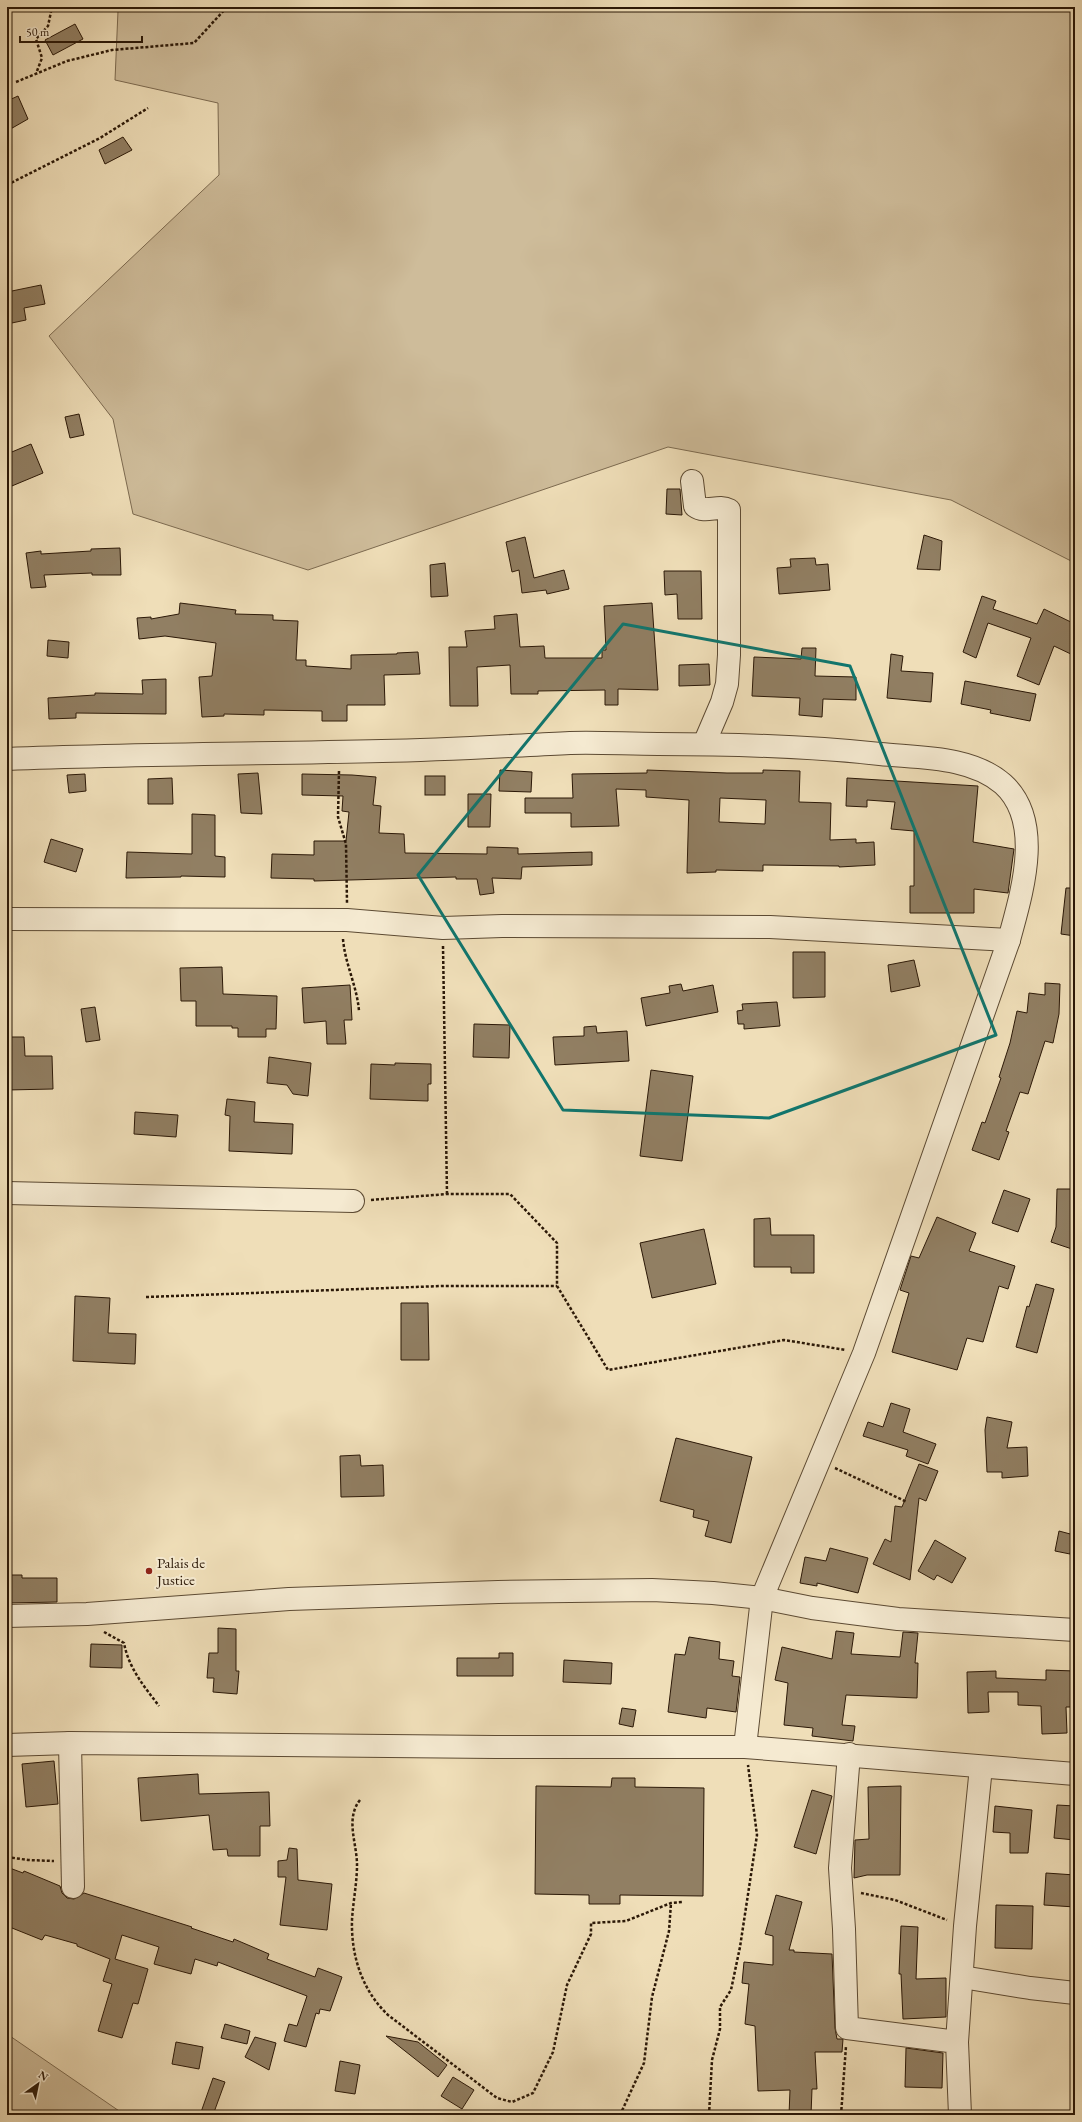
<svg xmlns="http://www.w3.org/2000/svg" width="1082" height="2122" viewBox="0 0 1082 2122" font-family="'EB Garamond',serif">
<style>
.green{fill:#cebc9a;stroke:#7c6a50}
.building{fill:#917f63;stroke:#2b1807;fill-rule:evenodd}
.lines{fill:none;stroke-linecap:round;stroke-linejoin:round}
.minor-casing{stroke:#5c4a33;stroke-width:24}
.path{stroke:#2b1807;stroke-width:2.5;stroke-dasharray:3 2;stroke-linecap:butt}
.minor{stroke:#f5ead1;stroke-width:22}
.marked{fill:none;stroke:#0f766e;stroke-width:3;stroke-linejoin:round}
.poi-dot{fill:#8f2418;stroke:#f5ead1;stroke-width:1.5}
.labels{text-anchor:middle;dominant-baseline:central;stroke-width:4;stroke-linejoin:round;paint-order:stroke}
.poi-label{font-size:15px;fill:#2b1807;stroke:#f5ead1;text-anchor:start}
</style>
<rect width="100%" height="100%" fill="#efdeb8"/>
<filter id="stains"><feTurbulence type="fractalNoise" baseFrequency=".005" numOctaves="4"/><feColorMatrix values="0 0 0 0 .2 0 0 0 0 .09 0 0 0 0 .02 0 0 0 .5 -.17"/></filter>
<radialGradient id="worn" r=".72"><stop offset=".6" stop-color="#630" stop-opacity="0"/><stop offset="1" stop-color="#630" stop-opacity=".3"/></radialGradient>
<g class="green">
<polygon points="141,7 1075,7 1075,563 951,500 668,447 308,570 133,514 113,419 49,336 219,175 218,103 115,80 118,11"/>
<polygon points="7,2034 125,2115 7,2115"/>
</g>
<g class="building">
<polygon points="75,24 83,39 53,55 45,40"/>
<polygon points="18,96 28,119 7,131 7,101"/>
<polygon points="123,137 132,150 105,164 99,150"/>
<polygon points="41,285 45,304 24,308 26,320 7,324 7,292"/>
<polygon points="79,414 84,435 70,438 65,417"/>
<polygon points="31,444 43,473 7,488 7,454"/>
<polygon points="667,489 680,489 682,515 666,514"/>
<polygon points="924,535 942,541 940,570 917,569"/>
<polygon points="525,537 534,578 564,570 569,589 547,594 546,590 522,593 519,570 512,572 506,542"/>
<polygon points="120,548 121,575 92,575 92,573 44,575 46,587 31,588 26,553 41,551 41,554 91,551 91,549"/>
<polygon points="815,558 816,565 828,564 830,590 779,594 777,568 791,567 790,559"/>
<polygon points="445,563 448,596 431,597 430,565"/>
<polygon points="664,571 701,571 702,619 678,619 677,594 665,595"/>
<polygon points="982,596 996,601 993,609 1037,624 1044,609 1075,624 1075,656 1054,646 1039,685 1017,676 1031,638 988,623 976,658 963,652"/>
<polygon points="180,603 236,610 235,614 273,615 273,620 298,621 296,660 306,660 306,666 351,669 351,655 397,654 397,653 418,652 420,674 384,675 385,705 347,705 347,721 322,721 322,711 264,710 264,715 224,714 224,716 202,717 199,677 212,676 216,643 165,636 139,639 137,618 151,617 151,619 179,614"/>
<polygon points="652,603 658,690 618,689 618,705 605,705 605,690 538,691 538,694 511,694 510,665 477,667 478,706 450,706 449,647 467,647 465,631 495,629 494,616 517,614 520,647 544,646 545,658 602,658 602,650 606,650 604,606"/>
<polygon points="48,640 69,642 68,658 47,656"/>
<polygon points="802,648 816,648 815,676 856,677 856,700 823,699 822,717 799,715 800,698 752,696 754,657 801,659"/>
<polygon points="891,654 903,656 901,671 933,673 931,702 887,698"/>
<polygon points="709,664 710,685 679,686 679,665"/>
<polygon points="166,679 166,714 76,713 76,718 49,719 48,698 95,695 95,693 143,694 142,680"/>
<polygon points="965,681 1036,694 1030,721 990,713 991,710 961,704"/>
<polygon points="500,770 532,772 531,792 499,791"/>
<path d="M647,770L727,773H763V770L800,771L799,802L831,803L830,840L856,839V843L874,842L875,865L839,867V866L763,865V871L716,870V872L687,873L689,800L646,797V790L616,789L619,826L571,827V813H525V798H573L572,774L647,773ZM720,798L766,800L765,824L719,822Z"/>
<polygon points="258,773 262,814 241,813 238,774"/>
<polygon points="85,774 86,791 69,793 67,775"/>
<polygon points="302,774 352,775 376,777 373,805 381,806 379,833 404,834 405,853 487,854 487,847 518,848 518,854 592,852 592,865 522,867 521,879 492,878 494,893 480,895 477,879 456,879 456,877 314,881 314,879 271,878 272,854 314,855 314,841 346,841 349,812 342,811 343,796 302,795"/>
<rect x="425" y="776" width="20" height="19"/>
<polygon points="172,778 173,804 148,804 148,779"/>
<polygon points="847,778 978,786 973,842 1014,849 1008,893 974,889 974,913 910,913 910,886 914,886 914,831 891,829 895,802 867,800 867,807 846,806"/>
<polygon points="468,794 491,794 490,827 468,827"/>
<polygon points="192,814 215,815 215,856 225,857 225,877 181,876 181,877 126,878 127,852 192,854"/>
<polygon points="51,839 83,849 76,872 44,862"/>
<polygon points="1066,888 1075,888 1075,936 1061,934"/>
<polygon points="793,952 825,952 825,997 793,998"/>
<polygon points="914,960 920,986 891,992 888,965"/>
<polygon points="222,967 223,994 277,996 276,1029 266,1029 266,1037 238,1037 238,1028 232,1028 232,1026 196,1026 196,1001 181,1001 180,968"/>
<polygon points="1045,983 1060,984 1059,1014 1053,1043 1045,1041 1028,1094 1020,1092 1006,1131 1009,1132 999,1160 972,1150 982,1122 985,1123 1001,1078 999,1077 1010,1043 1017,1011 1027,1013 1029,993 1045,995"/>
<polygon points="681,984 683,991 713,985 718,1012 646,1026 641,998 670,993 669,986"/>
<polygon points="350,985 352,1020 344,1020 346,1044 327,1044 326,1021 304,1023 302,988"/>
<polygon points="777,1002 780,1026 744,1029 744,1024 738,1024 737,1011 743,1010 742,1004"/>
<polygon points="95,1007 100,1040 86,1042 81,1009"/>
<polygon points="474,1024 510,1025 509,1058 473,1057"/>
<polygon points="596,1026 597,1033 627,1031 629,1061 555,1065 553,1037 584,1036 584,1027"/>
<polygon points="7,1037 24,1037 25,1056 52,1056 53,1089 7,1090"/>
<polygon points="269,1057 311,1063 308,1096 293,1094 287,1085 267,1083"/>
<polygon points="395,1063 431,1064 431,1084 428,1084 428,1101 370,1099 371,1064 395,1065"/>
<polygon points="651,1070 693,1076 682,1161 640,1156"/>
<polygon points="227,1099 255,1102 254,1122 293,1124 292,1154 229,1151 230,1116 225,1115"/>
<polygon points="135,1112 178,1115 176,1137 134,1134"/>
<polygon points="1057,1189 1075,1189 1075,1250 1051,1242 1056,1227"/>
<polygon points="1004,1190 1030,1199 1018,1232 992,1223"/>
<polygon points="937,1217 976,1233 969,1251 1015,1266 1008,1289 999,1286 983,1342 967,1338 957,1370 892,1352 909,1293 900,1290 911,1256 919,1258"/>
<polygon points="770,1218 771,1235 814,1235 814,1273 791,1273 791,1267 754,1267 754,1219"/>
<polygon points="704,1229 716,1284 652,1298 640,1243"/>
<polygon points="1036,1284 1054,1289 1037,1353 1016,1347 1027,1306 1029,1307"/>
<polygon points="75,1296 110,1298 108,1333 136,1334 135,1364 73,1361"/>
<polygon points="401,1303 428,1303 429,1360 401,1360"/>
<polygon points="891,1403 910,1409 903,1432 936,1444 928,1464 906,1456 908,1450 863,1436 868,1422 883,1427"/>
<polygon points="987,1417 1012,1422 1007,1448 1027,1447 1028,1476 1002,1478 1002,1472 987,1472 985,1430"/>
<polygon points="676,1438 752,1457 731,1543 705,1536 709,1521 693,1517 694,1510 660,1501"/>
<polygon points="360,1455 361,1466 383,1465 384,1496 341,1497 340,1456"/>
<polygon points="919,1464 938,1471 926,1501 919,1498 910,1580 873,1564 885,1539 891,1542 895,1506 902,1507"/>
<polygon points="1059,1531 1074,1535 1070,1554 1055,1551"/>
<polygon points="935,1540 966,1558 952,1583 937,1575 934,1580 918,1571"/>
<polygon points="830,1548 868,1558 858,1593 817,1583 817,1586 800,1583 805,1557 826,1561"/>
<polygon points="7,1575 22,1575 22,1578 57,1578 57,1602 7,1603"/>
<polygon points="218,1628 236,1629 236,1671 239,1671 237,1694 213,1692 214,1678 207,1678 209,1653 218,1653"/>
<polygon points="836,1631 854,1633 851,1654 900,1657 903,1632 918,1633 915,1663 918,1663 917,1698 846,1695 842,1725 855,1726 853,1741 812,1736 813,1728 784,1725 788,1683 775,1680 782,1647 832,1659"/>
<polygon points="689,1637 720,1642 719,1659 734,1661 732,1676 740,1677 736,1712 707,1708 706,1718 668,1712 675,1654 685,1655"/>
<polygon points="91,1644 122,1645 122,1668 90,1667"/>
<polygon points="499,1653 513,1653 513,1676 457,1676 457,1658 499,1658"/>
<polygon points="564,1660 612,1663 611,1684 563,1682"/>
<polygon points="1046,1670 1075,1671 1075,1707 1066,1707 1067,1733 1042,1734 1041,1706 1018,1705 1018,1692 988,1692 989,1712 968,1713 967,1672 996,1671 996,1678 1046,1680"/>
<polygon points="622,1708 636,1710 633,1727 619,1724"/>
<polygon points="54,1761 58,1804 26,1807 22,1764"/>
<polygon points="198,1774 199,1794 269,1792 270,1826 260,1826 260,1856 228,1856 227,1849 213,1850 209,1815 141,1821 138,1778"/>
<polygon points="612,1778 635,1778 635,1787 704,1788 703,1896 620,1895 620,1904 589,1904 589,1895 535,1894 536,1786 611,1787"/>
<polygon points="901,1786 900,1875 867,1875 854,1878 855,1840 869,1839 868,1787"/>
<polygon points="812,1790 832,1796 816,1854 794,1847"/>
<polygon points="1057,1805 1075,1806 1075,1840 1054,1838"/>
<polygon points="995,1806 1032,1810 1028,1853 1010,1853 1010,1833 993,1832"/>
<polygon points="289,1848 297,1849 298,1880 332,1884 327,1930 280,1925 286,1877 278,1877 278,1861 287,1860"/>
<polygon points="7,1867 23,1873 24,1871 60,1886 62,1893 67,1898 74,1899 84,1893 192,1927 191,1928 233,1942 234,1939 269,1954 267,1959 315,1977 318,1968 342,1977 330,2011 320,2009 319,2014 316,2013 306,2047 284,2041 289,2024 297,2026 307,1996 218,1962 217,1966 195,1959 191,1974 154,1964 159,1947 122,1935 115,1959 148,1969 138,2004 133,2003 122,2038 98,2031 112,1984 103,1981 110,1959 77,1946 77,1944 45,1935 42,1940 7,1926"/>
<polygon points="1046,1873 1075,1875 1075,1907 1044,1905"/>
<polygon points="776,1895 802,1902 789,1950 794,1950 794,1952 832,1954 835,2028 837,2039 843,2039 842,2052 815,2052 817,2089 812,2089 811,2115 789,2115 790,2090 758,2091 755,2026 745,2024 749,1984 742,1983 744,1962 773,1965 773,1936 765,1934"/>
<polygon points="996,1905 1033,1906 1032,1949 995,1948"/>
<polygon points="901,1926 918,1927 916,1979 946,1978 946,2017 903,2019 901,1974 899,1974"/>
<polygon points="225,2024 250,2031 247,2044 221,2038"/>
<polygon points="386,2036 418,2042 447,2065 438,2077"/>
<polygon points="255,2037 276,2043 269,2070 245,2057"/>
<polygon points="176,2042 203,2047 199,2069 172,2064"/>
<polygon points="906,2048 943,2053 942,2088 905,2087"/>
<polygon points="340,2061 360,2065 355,2094 335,2091"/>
<polygon points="453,2077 474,2090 462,2109 441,2096"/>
<polygon points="213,2078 225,2082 213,2115 200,2115"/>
</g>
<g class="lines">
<defs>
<g id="minor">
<path d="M692,481L695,506C706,514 718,504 729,510V655L727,684L722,702L704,744"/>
<path d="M7,759C132,754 257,754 382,751C445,750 507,746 570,743C599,742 628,744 658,744C732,744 806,746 880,754C920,758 971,756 1003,784C1045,822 1021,895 1009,940L864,1353L762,1598L745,1747H495L70,1743L7,1745"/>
<polyline points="7,919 347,920 443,928 502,926 770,927 1009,940"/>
<polyline points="7,1193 353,1201"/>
<polyline points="7,1616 87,1614 289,1599 498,1592 652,1590 713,1593 762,1598 812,1608 898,1619 1075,1630"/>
<polyline points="70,1743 73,1887"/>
<polyline points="745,1747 1075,1774"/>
<polyline points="849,1754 840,1868 844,1929 847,2028 957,2042 960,2115"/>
<polyline points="962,1977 1030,1988 1075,1993"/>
<polyline points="957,2042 965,1926 981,1767"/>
</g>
</defs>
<use href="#minor" class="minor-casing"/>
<g class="path">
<polyline points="37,71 42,58 36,39 48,26 52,7"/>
<polyline points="16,82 67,61 112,50 194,43 227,7"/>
<polyline points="7,185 100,138 148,108"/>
<polyline points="339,771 338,817 346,844 347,903"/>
<path d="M343,939C345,964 357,986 359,1011"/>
<polyline points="443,946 447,1194"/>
<polyline points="371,1200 447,1194 510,1194 557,1243 557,1286 608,1370 784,1340 846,1350"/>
<polyline points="146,1297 441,1286 557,1286"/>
<polyline points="835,1468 907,1502"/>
<path d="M104,1632L124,1643C129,1669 144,1686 159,1706"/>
<path d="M360,1800C345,1819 357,1843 357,1865C357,1883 353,1902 352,1920C351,1956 362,1990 388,2015L497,2098L512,2102L533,2093L553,2052L567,1985L591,1934V1923L626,1921L671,1903L682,1902"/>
<polyline points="7,1857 28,1860 54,1861"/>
<polyline points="861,1893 895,1900 947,1920"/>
<polyline points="620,2115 644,2063 652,1997 669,1931 671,1903"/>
<polyline points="709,2115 712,2060 720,2029 720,2007 731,1990 740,1947 757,1835 748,1765"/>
<polyline points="841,2115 846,2046"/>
</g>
<use href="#minor" class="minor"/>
</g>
<path class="marked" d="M623,624L850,666L996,1035L769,1118L563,1110L418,875Z"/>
<circle class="poi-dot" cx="149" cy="1571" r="4"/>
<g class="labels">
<g class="poi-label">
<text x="157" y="1562">Palais de<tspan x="157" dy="17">Justice</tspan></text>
</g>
</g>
<rect width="1082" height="2122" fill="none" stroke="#efdeb8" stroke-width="24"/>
<rect x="8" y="8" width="1066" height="2106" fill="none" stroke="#2b1807" stroke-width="2"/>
<rect x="12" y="12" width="1058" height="2098" fill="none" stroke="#2b1807"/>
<g transform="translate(38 2084) rotate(33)" stroke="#f5ead1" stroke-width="3" paint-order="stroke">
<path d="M0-3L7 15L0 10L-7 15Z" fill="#2b1807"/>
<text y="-6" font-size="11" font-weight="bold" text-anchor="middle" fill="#2b1807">N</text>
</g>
<path d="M20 36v6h122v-6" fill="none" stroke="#2b1807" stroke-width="2"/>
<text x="26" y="36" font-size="12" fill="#2b1807" stroke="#f5ead1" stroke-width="3" paint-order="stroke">50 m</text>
<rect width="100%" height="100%" filter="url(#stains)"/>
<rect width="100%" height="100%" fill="url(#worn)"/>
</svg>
